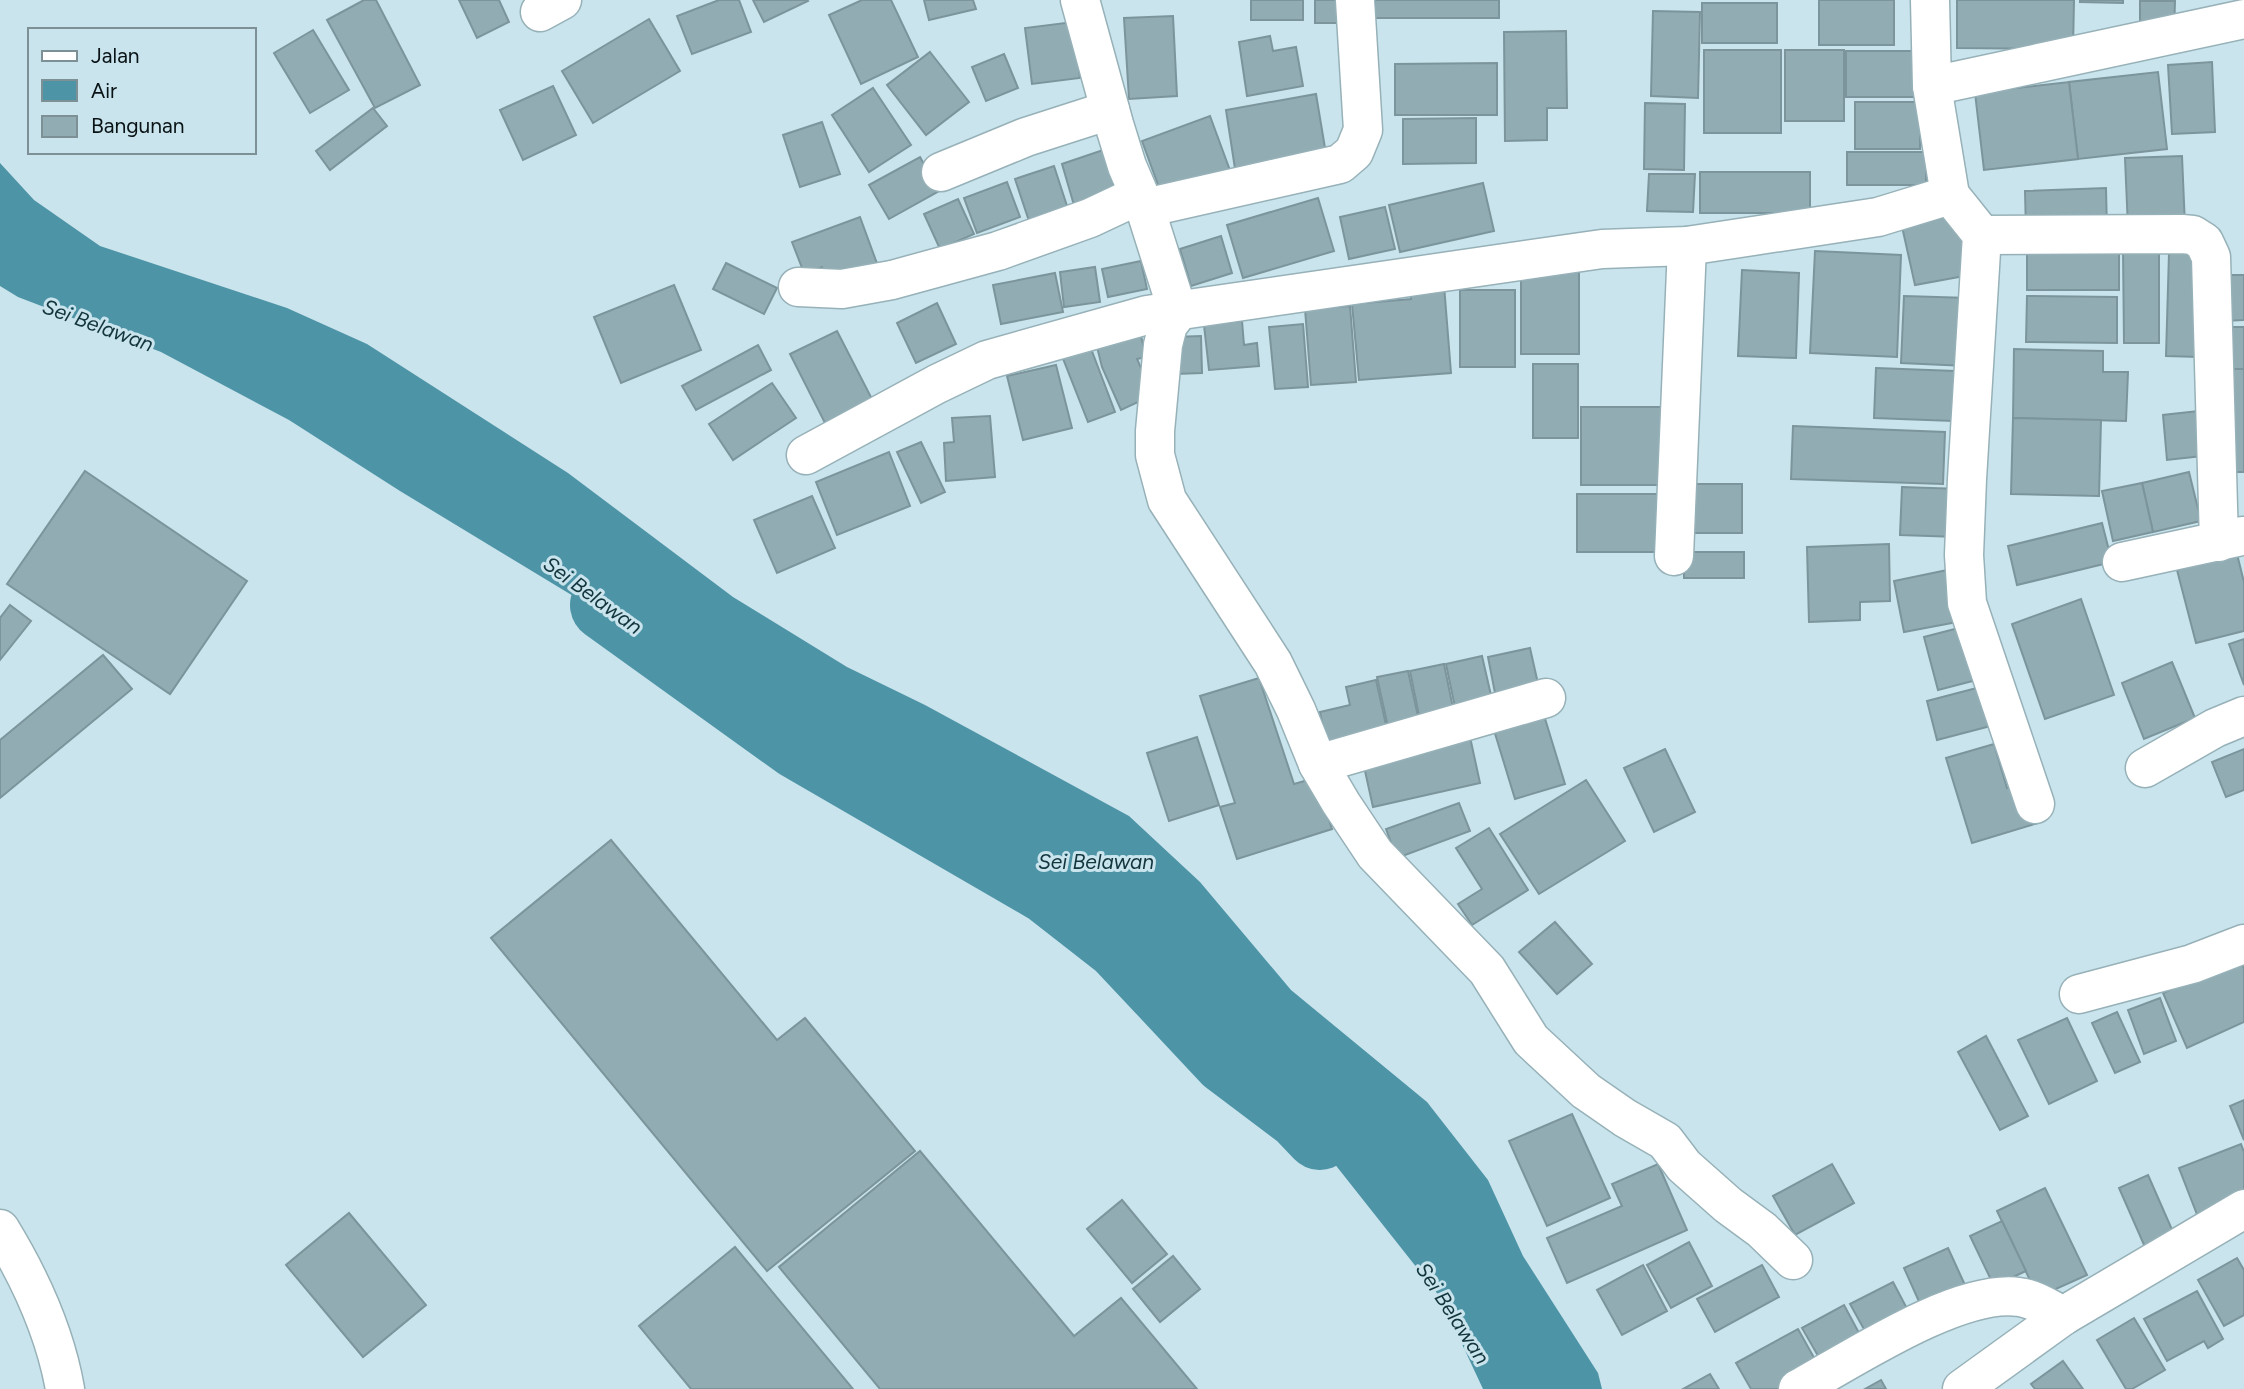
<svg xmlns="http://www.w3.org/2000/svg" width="2244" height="1389" viewBox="0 0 2244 1389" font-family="Figtree,sans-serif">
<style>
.water{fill:#4e94a7}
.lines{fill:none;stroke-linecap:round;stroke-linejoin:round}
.river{stroke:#4e94a7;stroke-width:72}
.building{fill:#92acb3;stroke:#7c959c;stroke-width:2}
.minor-casing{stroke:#97b1b8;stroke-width:41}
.tertiary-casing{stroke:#97b1b8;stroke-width:41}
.minor{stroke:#fff;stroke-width:38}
.tertiary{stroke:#fff;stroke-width:38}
.labels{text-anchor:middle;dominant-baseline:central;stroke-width:6;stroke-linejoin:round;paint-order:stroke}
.water-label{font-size:21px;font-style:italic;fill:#13353e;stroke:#c9e4ec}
</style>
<rect width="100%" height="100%" fill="#c9e4ec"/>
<polygon class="water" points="0,163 34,200 100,246 287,308 367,344 568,473 733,597 847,667 925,705 1129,816 1200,882 1291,990 1427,1102 1488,1180 1523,1256 1598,1373 1602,1389 1483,1389 1440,1297 1326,1153 1100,931 895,791 400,491 289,420 161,352 18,297 0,286"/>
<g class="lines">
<polyline class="river" points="606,605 798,743 1048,888 1121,945 1228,1059 1301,1114 1320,1134"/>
</g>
<g class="building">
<polygon points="364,0 376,0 420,85 375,108 327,20"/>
<polygon points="459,0 499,0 509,22 477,38"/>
<polygon points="719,0 739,0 751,32 692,54 677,16"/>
<polygon points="753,0 807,0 808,1 764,22"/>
<polygon points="862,0 891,0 918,57 861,84 829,15"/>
<polygon points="924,0 973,0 976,9 929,20"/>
<rect x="1251" y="0" width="52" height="20"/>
<polygon points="1315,0 1351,0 1352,23 1315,23"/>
<rect x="1375" y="0" width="124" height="18"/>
<rect x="1819" y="0" width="75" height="45"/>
<polygon points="1957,0 2074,0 2073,49 1957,48"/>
<polygon points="2080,0 2123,0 2123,3 2080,2"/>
<polygon points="2140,1 2175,1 2174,33 2140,32"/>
<rect x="1702" y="3" width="75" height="40"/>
<polygon points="1653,11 1700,12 1698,98 1651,96"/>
<polygon points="1173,16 1177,96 1129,99 1124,18"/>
<polygon points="649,19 680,71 593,123 562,71"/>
<polygon points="1073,22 1080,78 1032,84 1025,28"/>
<polygon points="313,30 349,90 310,113 274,53"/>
<polygon points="1566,31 1567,108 1547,108 1547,140 1505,141 1504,32"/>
<polygon points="1270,36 1273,51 1296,47 1303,86 1247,96 1239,42"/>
<rect x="1704" y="50" width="77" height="83"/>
<rect x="1785" y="50" width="59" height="71"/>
<rect x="1846" y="51" width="72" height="46"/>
<polygon points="930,52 969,102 926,135 887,85"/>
<polygon points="1004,54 1018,88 986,101 972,67"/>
<polygon points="2212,62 2215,132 2172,134 2168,65"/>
<polygon points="1497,63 1497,115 1395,115 1395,64"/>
<polygon points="2158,72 2167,149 2078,159 2069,82"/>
<polygon points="2069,82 2078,159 1984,170 1975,93"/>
<polygon points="553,86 576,135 523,160 500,110"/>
<polygon points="873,88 911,145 869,172 832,115"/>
<polygon points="1316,94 1327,160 1236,175 1226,110"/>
<rect x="1855" y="102" width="65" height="47"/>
<polygon points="1645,103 1685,104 1684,170 1644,169"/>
<polygon points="373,108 387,126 330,170 316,151"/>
<polygon points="1210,116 1232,176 1164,201 1142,141"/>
<polygon points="1476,118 1476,163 1403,164 1403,119"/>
<polygon points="822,122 840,174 800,187 783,135"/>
<polygon points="1103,150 1118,199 1076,212 1062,164"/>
<rect x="1847" y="152" width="79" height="33"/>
<polygon points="2182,156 2185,226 2128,228 2125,158"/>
<polygon points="920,157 939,191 889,219 869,185"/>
<polygon points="1054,166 1069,212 1030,224 1015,179"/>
<rect x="1700" y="172" width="110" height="41"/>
<polygon points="1649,174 1695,174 1693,212 1647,211"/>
<polygon points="1007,182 1020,217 977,233 964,198"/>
<polygon points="1483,183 1494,231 1400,252 1389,205"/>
<polygon points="2106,188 2107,230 2026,233 2025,191"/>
<polygon points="1318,198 1334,251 1243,278 1227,225"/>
<polygon points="958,199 974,234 940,249 924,214"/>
<polygon points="1385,207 1395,249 1349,259 1340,217"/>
<polygon points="1957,211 1970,275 1915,285 1901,222"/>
<polygon points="860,217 879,269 830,286 822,267 804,273 792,242"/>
<polygon points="1221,236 1232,273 1191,286 1180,249"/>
<polygon points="2123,247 2159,247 2159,343 2124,343"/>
<rect x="2027" y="249" width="92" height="41"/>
<polygon points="1815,251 1901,255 1897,357 1810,353"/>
<polygon points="2169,253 2201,253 2199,357 2166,356"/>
<polygon points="1141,261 1147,289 1108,297 1102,269"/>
<polygon points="726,263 777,288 764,314 713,289"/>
<polygon points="1095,267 1100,302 1064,307 1060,272"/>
<rect x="1521" y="269" width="58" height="85"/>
<polygon points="1742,270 1799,273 1796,358 1738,356"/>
<polygon points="1055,273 1063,312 1001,324 993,285"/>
<polygon points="2223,275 2244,275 2244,320 2224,321"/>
<polygon points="674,285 701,350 621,383 594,317"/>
<polygon points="1444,285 1451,373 1359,380 1352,304 1411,299 1410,288"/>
<rect x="1460" y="290" width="55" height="77"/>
<polygon points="1904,296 1969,298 1966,366 1901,363"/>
<polygon points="2027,296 2117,297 2117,343 2026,342"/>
<polygon points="937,303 956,344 916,363 897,323"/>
<polygon points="1350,306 1356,382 1311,385 1305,309"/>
<polygon points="1242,321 1244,345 1257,343 1259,366 1209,370 1204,325"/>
<polygon points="1303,324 1308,387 1275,389 1269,327"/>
<rect x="2230" y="327" width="14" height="42"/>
<polygon points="837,331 873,401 826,425 790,354"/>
<polygon points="1140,332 1146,357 1137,359 1153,395 1121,410 1102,367 1096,343"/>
<polygon points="1201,336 1202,373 1175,374 1173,337"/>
<polygon points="758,345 771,370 696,410 682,386"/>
<polygon points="1090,346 1115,412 1088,422 1062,356"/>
<polygon points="2014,349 2103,351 2103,372 2128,372 2126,421 2013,418"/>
<rect x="1533" y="364" width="45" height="74"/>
<polygon points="1056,365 1072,428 1023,440 1007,376"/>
<polygon points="1876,368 1955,371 1953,421 1874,418"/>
<polygon points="2230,369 2244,369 2244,472 2232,472"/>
<polygon points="772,383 796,418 733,460 709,424"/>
<rect x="1581" y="407" width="84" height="78"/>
<polygon points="2207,410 2211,455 2167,460 2163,415"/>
<polygon points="990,416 995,477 946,481 944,443 954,442 952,418"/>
<polygon points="2013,418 2101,420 2099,496 2011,494"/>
<polygon points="1793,426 1945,432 1943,484 1791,479"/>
<polygon points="921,442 945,492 921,503 897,452"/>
<polygon points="889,452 910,506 837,535 816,482"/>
<polygon points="85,471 247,581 170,694 7,584"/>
<polygon points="2189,472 2201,521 2153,532 2142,483"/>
<polygon points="2142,483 2153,532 2113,541 2102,491"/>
<rect x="1692" y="484" width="50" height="49"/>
<polygon points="1902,487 1960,489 1958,537 1900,535"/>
<rect x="1577" y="494" width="89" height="58"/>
<polygon points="812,496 835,548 777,573 754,520"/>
<polygon points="2102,523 2112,562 2017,585 2008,546"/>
<polygon points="1889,544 1890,601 1860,602 1860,620 1809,622 1807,547"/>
<rect x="1684" y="552" width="60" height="26"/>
<polygon points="2237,554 2244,582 2244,631 2196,643 2177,570"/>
<polygon points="1957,568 1968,620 1904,632 1894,581"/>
<polygon points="2081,599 2114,695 2045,719 2012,624"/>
<polygon points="10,605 31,621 0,660 0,618"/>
<polygon points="1974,624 1988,677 1938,690 1924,637"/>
<polygon points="2244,639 2244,685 2229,644"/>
<polygon points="1530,648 1539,688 1496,698 1488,657"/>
<polygon points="103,655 132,689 0,798 0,740"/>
<polygon points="1482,656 1493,704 1456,712 1446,664"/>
<polygon points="2172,662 2195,718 2144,739 2122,683"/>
<polygon points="1444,664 1454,713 1420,720 1410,671"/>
<polygon points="1408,671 1419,721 1388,727 1377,677"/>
<polygon points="1259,678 1294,784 1315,778 1332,829 1237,859 1220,807 1235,803 1200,696"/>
<polygon points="1376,680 1388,734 1327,747 1320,712 1350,705 1346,687"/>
<polygon points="1992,684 2002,723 1937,740 1927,701"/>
<polygon points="1543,712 1565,784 1515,799 1493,727"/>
<polygon points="1197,737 1219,805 1169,821 1147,753"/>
<polygon points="1470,737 1480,783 1373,807 1363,762"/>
<polygon points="1994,744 2007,788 2025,782 2038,823 1972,843 1946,758"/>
<polygon points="1665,749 1695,812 1654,832 1624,768"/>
<polygon points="2244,749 2244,790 2226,797 2212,762"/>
<polygon points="1586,780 1625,841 1539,894 1500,834"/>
<polygon points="1459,803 1470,831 1397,858 1386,829"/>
<polygon points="1489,828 1528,890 1472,925 1458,904 1482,889 1456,848"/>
<polygon points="611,840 777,1040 805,1018 915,1151 767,1271 491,938"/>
<polygon points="1555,922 1592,964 1557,994 1519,952"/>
<polygon points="2240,959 2244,969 2244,1022 2187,1048 2163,993"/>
<polygon points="2160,998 2176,1041 2144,1054 2128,1010"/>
<polygon points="2117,1012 2140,1062 2115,1073 2092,1023"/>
<polygon points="2067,1018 2097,1081 2049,1104 2018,1040"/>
<polygon points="1986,1036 2028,1116 2000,1130 1958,1052"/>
<polygon points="2244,1100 2244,1140 2230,1106"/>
<polygon points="1572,1114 1610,1198 1547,1226 1509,1141"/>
<polygon points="2241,1144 2244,1152 2244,1200 2198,1217 2179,1168"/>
<polygon points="920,1151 1074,1336 1121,1298 1197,1389 880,1389 779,1267"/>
<polygon points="1658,1164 1687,1230 1567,1283 1547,1238 1622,1206 1612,1184"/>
<polygon points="1832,1164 1854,1203 1795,1235 1773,1196"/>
<polygon points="2148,1175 2177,1241 2148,1254 2119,1188"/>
<polygon points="2045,1188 2087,1275 2038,1297 1997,1211"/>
<polygon points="1122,1200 1167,1254 1132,1283 1087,1229"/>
<polygon points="349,1213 426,1305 363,1357 286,1265"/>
<polygon points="2002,1221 2026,1271 1994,1286 1970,1236"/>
<polygon points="1689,1242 1712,1286 1671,1308 1647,1265"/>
<polygon points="735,1247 853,1389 691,1389 639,1326"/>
<polygon points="1948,1248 1970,1296 1925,1315 1904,1268"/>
<polygon points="1173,1256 1200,1289 1160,1322 1133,1289"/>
<polygon points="2237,1258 2244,1270 2244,1315 2224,1326 2198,1280"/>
<polygon points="1643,1265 1667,1311 1622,1335 1597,1290"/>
<polygon points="1762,1265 1779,1297 1715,1332 1697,1299"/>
<polygon points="1893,1282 1913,1320 1871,1342 1850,1304"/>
<polygon points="2197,1291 2223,1339 2208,1348 2204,1341 2167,1361 2144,1319"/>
<polygon points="1844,1305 1866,1346 1825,1368 1802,1328"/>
<polygon points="2134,1318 2165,1370 2132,1389 2126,1389 2097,1340"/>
<polygon points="1798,1329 1822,1372 1790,1389 1751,1389 1736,1363"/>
<polygon points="2063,1361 2083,1389 2035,1389 2031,1384"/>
<polygon points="1710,1374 1719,1389 1683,1389"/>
<polygon points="1881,1380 1886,1389 1865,1389"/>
</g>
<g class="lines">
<defs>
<g id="minor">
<polyline points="1080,0 1114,124 1127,166 1145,208 1340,164 1354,152 1363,130 1355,0"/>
<polyline points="1930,0 1932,86 2244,19"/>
<polyline points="540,12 562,0"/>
<polyline points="1932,86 1950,195 1982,235 1967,479 1964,555 1967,603 2035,804"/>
<polyline points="941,172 1026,137 1110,110"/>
<polyline points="1145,208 1178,312"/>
<polyline points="1982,235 2182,234 2193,235 2204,242 2211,257 2219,542"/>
<polyline points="798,287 842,289 892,280 998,251 1090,218 1139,195"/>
<polyline points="1178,312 1168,325 1163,345 1155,431 1155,455 1167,500 1273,663 1296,710 1318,764 1341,803 1375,854 1487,970 1531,1040 1586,1091 1625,1118 1665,1141 1684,1166 1728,1205 1762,1230 1793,1260"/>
<polyline points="806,455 937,384 987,360 1147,315 1602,249 1687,246 1878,217 1950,195"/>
<polyline points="1674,556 1687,246"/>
<polyline points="2122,562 2242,536"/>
<polyline points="1318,764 1546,698"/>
<polyline points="2145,768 2215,728 2244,716"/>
<polyline points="2079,994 2192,964 2244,944"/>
<path d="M1798,1389C1851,1360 1959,1288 2019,1297C2035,1299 2048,1308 2063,1316"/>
<polyline points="1962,1389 2063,1316 2244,1209"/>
</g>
<path id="tertiary" d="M0,1229C30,1278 55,1332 65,1389"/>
</defs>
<use href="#minor" class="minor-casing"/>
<use href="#tertiary" class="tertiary-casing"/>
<use href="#minor" class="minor"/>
<use href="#tertiary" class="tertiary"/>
</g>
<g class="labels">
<g class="water-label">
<text transform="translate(98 325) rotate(20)">Sei Belawan</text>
<text transform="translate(593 595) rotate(36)">Sei Belawan</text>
<text x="1096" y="861">Sei Belawan</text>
<text transform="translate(1453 1313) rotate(57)">Sei Belawan</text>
</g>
</g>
<rect x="28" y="28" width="228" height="126" fill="#c9e4ec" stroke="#7c9096" stroke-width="2"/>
<rect x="42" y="51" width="35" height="10" fill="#ffffff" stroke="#7c9096" stroke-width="2"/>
<text x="91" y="63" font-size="21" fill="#091215">Jalan</text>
<rect x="42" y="80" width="35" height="21" fill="#4e94a7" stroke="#7c9096" stroke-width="2"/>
<text x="91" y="98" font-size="21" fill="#091215">Air</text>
<rect x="42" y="116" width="35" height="21" fill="#92acb3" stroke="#7c9096" stroke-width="2"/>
<text x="91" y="133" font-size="21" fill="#091215">Bangunan</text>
</svg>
